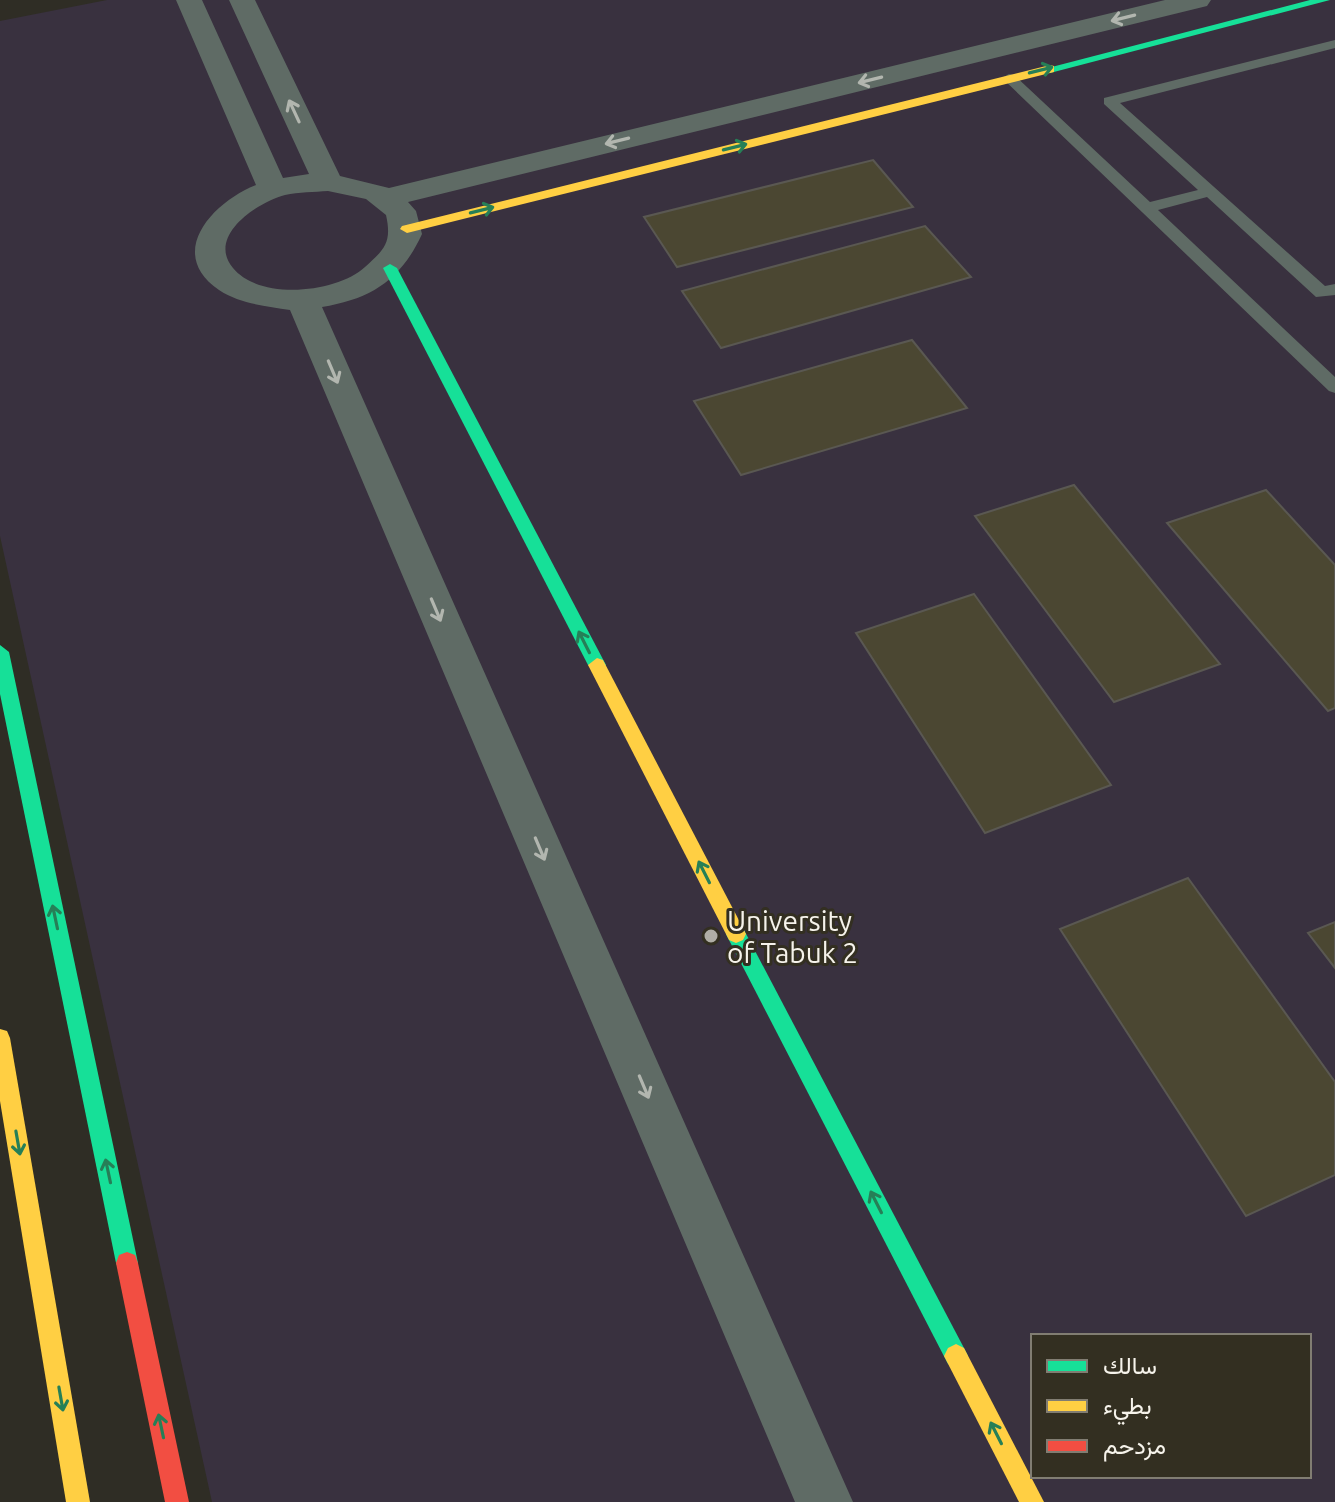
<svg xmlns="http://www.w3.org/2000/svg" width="1335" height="1502" viewBox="0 0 1335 1502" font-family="Ubuntu,Vazirmatn,sans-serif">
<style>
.education{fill:#39313f;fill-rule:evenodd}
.building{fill:#4b4732;stroke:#5a5852;stroke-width:2}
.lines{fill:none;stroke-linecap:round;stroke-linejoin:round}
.lane{fill:#5f6b65;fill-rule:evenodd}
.street{fill:#5f6b65;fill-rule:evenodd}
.fast{fill:#16e098;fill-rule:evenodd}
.slow{fill:#ffcf43;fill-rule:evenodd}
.jam{fill:#f24e42;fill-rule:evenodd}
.oneway{stroke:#b2b6af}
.oneway2{stroke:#267f57}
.poi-dot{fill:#b0aea6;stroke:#332f21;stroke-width:3}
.labels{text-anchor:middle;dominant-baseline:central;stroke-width:6;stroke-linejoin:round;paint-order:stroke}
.poi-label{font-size:28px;fill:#f6f3eb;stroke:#332f21;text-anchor:start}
</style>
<rect width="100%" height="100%" fill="#2f2d25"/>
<path class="education" d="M107,0H1335V1502H212L0,536V21ZM1033,1336H1309V1476H1033Z"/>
<g class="building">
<polygon points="873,160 913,207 677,267 644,217"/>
<polygon points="925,226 971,277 721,348 682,291"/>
<polygon points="912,340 967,408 741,475 694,401"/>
<polygon points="1074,485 1220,664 1114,702 975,516"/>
<polygon points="1266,490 1335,565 1335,708 1328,711 1167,523"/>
<polygon points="974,594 1111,785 985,833 856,633"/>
<polygon points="1188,878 1335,1082 1335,1175 1246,1216 1060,929"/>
<polygon points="1335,922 1335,968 1308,933"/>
</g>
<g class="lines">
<polygon class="lane" points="1335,40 1335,48 1120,103 1325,286 1335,284 1335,295 1316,297 1207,197 1158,210 1335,377 1335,393 1329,391 1002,78 1009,74 1014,75 1150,202 1198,190 1104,104 1104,98"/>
<path class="street" d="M176,0H202L283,178L309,174L229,0H255L340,176L389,188L1165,0H1211L1207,6L408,202L416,211L422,234C401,280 371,299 322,307L853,1502H795L290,310C266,306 240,304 219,290C165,253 213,202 256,185ZM328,191L366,199L386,215C392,242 385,249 365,267C337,293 260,301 233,268C206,236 258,202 285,195C299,192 314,192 328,191Z"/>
<g class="fast">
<polygon points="1310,0 1330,0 1050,73 1044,69"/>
<polygon points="390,264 397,268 606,665 603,670 597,672 588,665 383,268"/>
<polygon points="0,645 9,652 138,1263 135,1271 127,1274 119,1271 116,1263 0,694"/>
<polygon points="736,925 743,928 964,1348 968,1356 964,1364 956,1368 948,1364 729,940 726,934 729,928"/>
</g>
<g class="slow">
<polygon points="1050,65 1054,66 1054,72 407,233 400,229 402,226"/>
<polygon points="597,658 603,660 743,928 746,934 743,940 736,943 729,940 588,665"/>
<polygon points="0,1029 7,1031 10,1038 90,1502 66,1502 0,1101"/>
<polygon points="956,1344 964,1348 1044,1502 1019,1502 944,1356 948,1348"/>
</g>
<polygon class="jam" points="127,1252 135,1255 138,1263 189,1502 165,1502 116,1263 119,1255"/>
</g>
<defs><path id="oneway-shaft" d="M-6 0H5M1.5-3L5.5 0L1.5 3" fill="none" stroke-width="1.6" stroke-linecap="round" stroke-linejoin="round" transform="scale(2)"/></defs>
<g class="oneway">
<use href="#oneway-shaft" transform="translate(1123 18) rotate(166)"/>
<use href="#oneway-shaft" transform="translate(870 80) rotate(166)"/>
<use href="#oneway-shaft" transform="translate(294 111) rotate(-115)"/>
<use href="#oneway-shaft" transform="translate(617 141) rotate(166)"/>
<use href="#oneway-shaft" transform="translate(333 372) rotate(67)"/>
<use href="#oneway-shaft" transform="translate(436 610) rotate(67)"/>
<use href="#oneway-shaft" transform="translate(540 849) rotate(67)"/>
<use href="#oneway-shaft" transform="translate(644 1087) rotate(67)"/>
</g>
<g class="oneway2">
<use href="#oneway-shaft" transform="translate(1041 70) rotate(-14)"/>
<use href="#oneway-shaft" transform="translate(735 147) rotate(-14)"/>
<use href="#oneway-shaft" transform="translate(482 210) rotate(-14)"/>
<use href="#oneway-shaft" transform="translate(584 642) rotate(-117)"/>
<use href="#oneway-shaft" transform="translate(704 872) rotate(-117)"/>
<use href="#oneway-shaft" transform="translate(55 917) rotate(-102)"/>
<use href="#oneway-shaft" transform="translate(18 1143) rotate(80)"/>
<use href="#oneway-shaft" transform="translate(108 1171) rotate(-102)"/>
<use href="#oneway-shaft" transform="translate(876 1202) rotate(-117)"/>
<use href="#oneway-shaft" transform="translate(61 1399) rotate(80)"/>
<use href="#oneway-shaft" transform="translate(161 1426) rotate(-102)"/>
<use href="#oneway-shaft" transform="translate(996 1433) rotate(-117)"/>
</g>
<circle class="poi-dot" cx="711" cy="936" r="8"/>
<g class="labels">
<g class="poi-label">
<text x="727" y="920">University<tspan x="727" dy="32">of Tabuk 2</tspan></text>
</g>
</g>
<rect x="1031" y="1334" width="280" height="144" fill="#332f21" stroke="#817d72" stroke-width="2"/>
<rect x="1047" y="1360" width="40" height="12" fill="#16e098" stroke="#817d72" stroke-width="2"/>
<text x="1103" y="1374" font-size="24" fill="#f6f3eb">سالك</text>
<rect x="1047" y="1400" width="40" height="12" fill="#ffcf43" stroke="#817d72" stroke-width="2"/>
<text x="1103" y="1414" font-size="24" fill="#f6f3eb">بطيء</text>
<rect x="1047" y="1440" width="40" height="12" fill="#f24e42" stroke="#817d72" stroke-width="2"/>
<text x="1103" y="1454" font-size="24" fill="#f6f3eb">مزدحم</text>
</svg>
